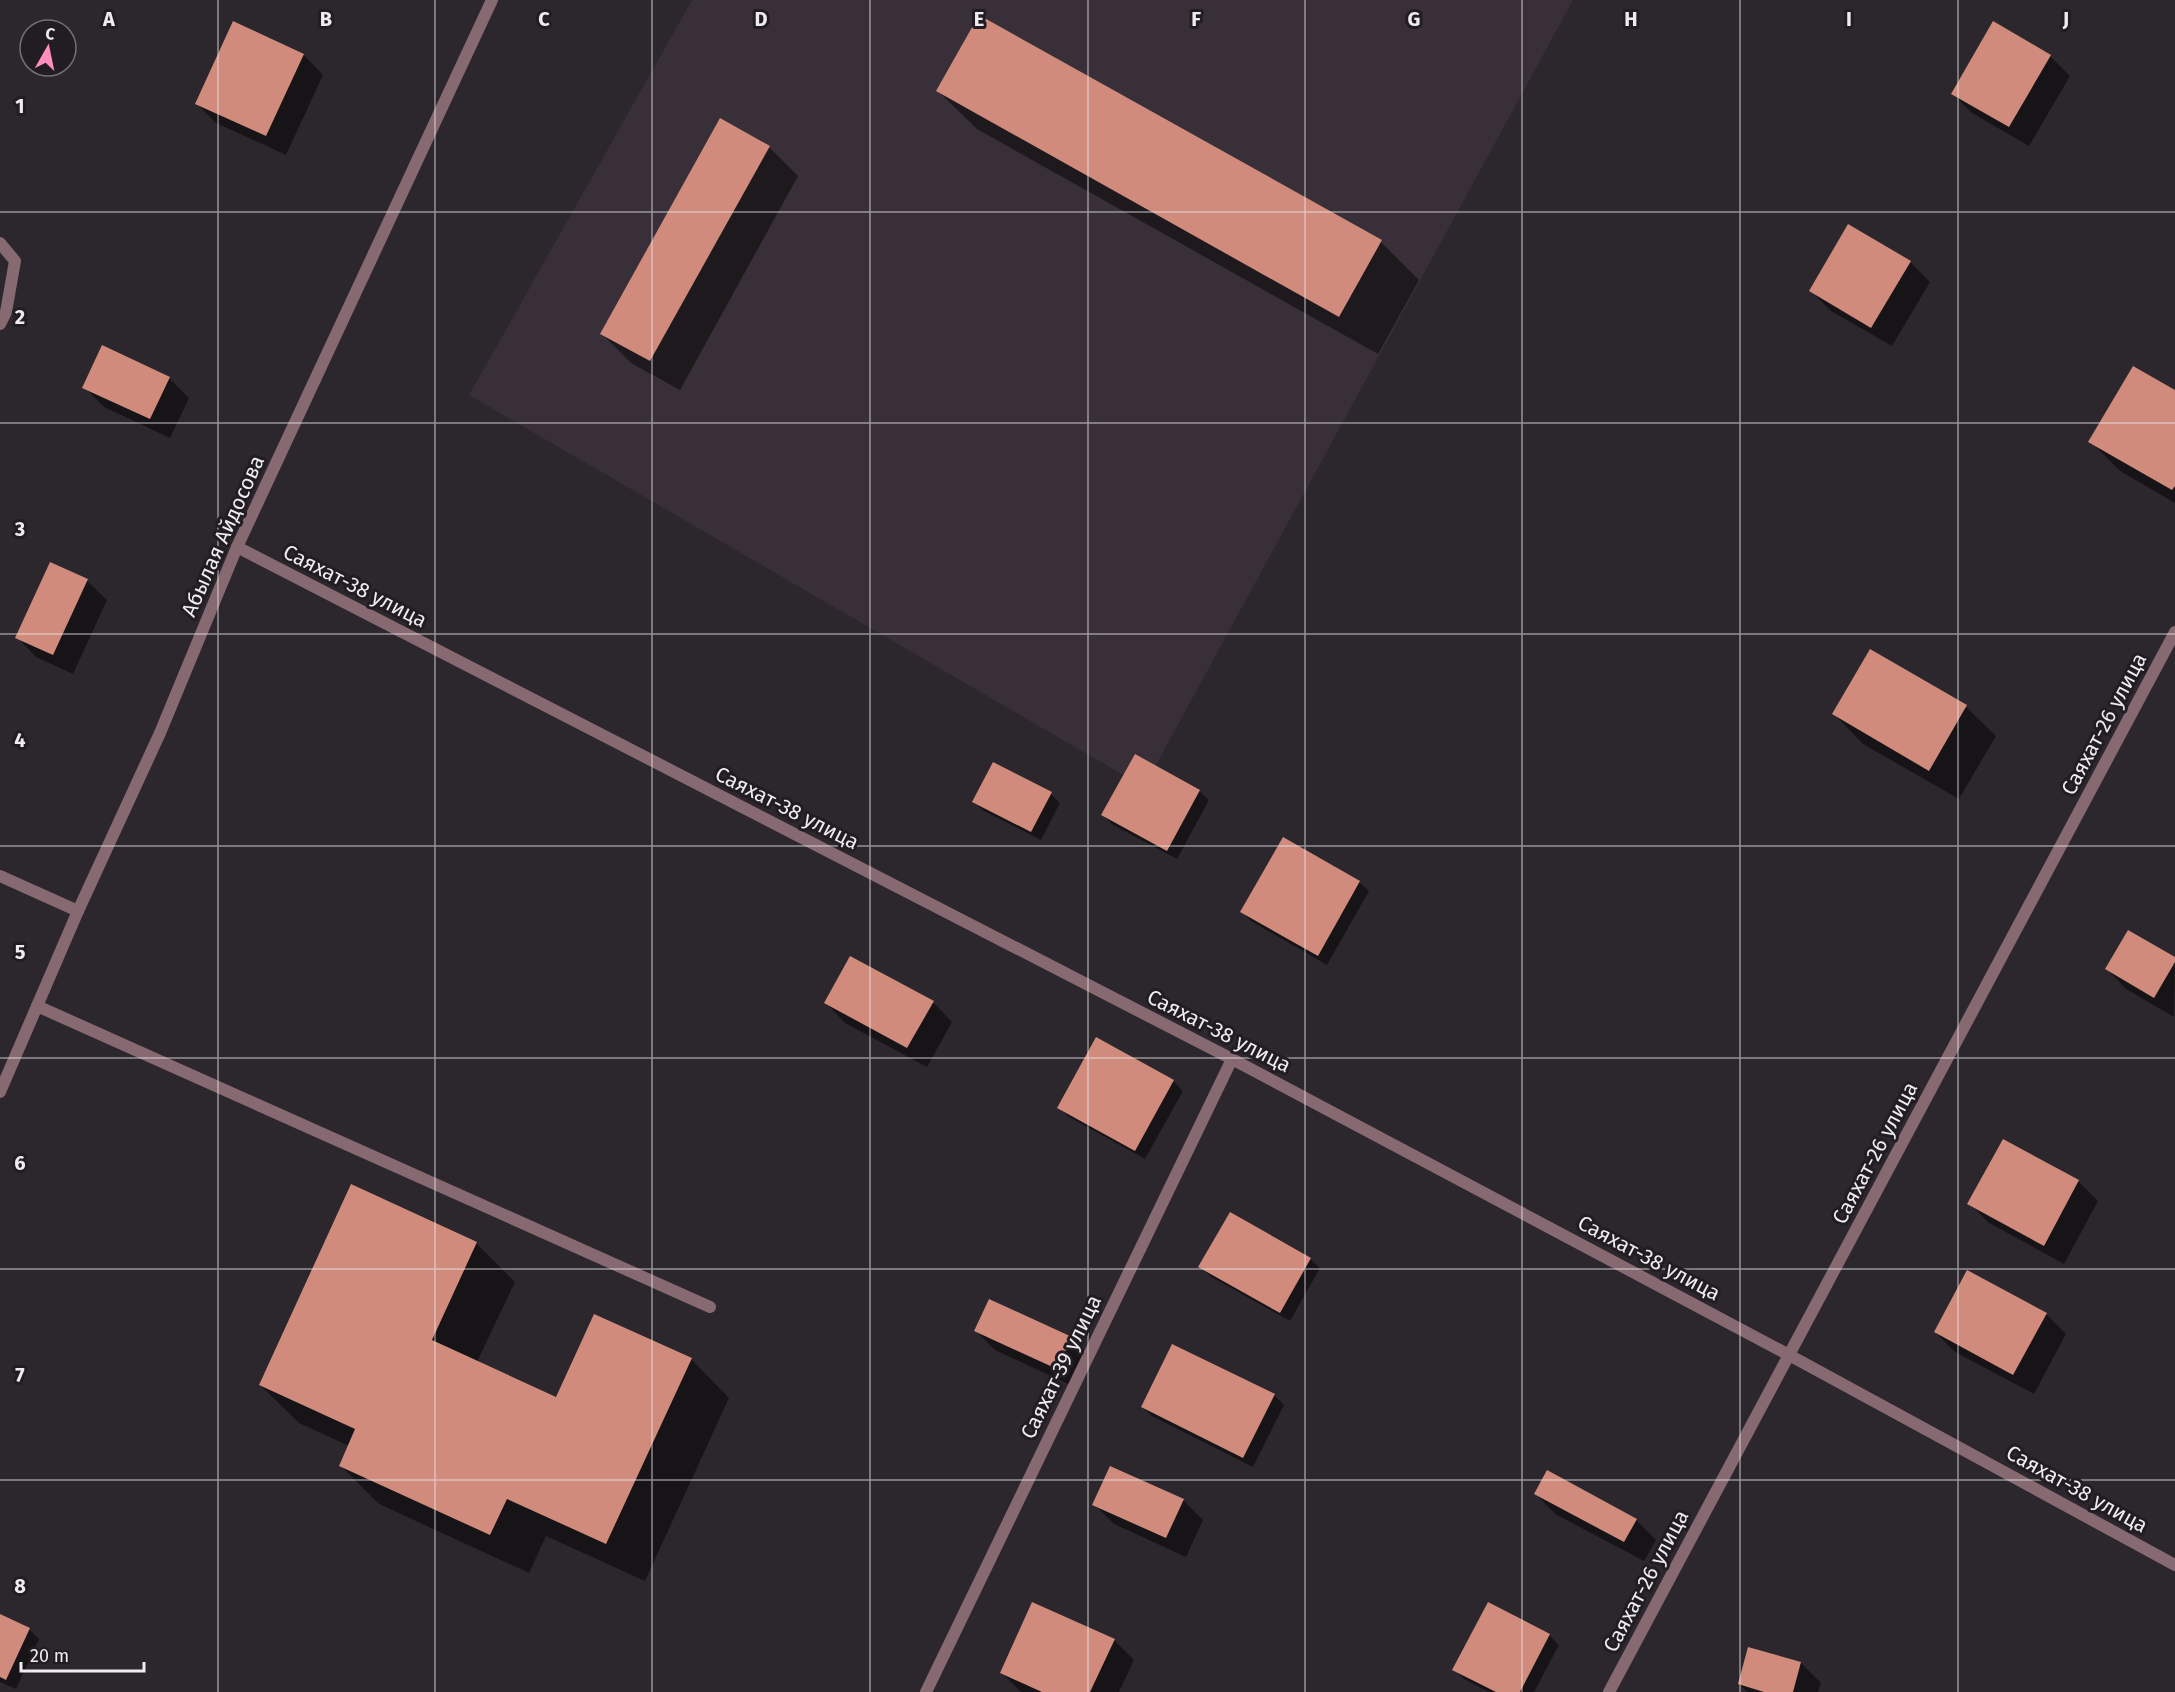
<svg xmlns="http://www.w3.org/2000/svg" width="2175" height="1692" viewBox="0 0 2175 1692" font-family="'Fira Sans',sans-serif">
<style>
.built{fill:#382f38}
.shadow{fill:#0007}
.building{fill:#d08b7c}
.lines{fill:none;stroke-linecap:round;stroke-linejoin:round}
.service{stroke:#876971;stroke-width:12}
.minor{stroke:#876971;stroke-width:12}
.grid{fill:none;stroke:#efecef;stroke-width:1.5;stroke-opacity:0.55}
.labels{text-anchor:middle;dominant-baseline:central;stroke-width:6;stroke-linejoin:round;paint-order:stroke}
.street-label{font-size:21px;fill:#efecef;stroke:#221d22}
.grid-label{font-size:20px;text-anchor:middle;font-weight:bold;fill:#efecef;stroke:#221d22;stroke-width:6;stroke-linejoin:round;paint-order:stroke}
</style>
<rect width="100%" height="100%" fill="#2c272c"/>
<polygon class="built" points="692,0 1573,0 1144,787 469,395"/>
<g class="shadow">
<polygon points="234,23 304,55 323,75 286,155 216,123 196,103"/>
<polygon points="2050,56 2070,76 2029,146 1972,113 1953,94"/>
<polygon points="938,91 1381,242 1419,280 1378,354 977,129"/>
<polygon points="769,147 798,176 680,390 631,363 602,334"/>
<polygon points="1910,262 1930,282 1892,346 1831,311 1811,291"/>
<polygon points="169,378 189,398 170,438 104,407 84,387"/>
<polygon points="2175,392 2175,503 2120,471 2090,441"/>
<polygon points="87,581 107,600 73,674 36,657 17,637"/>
<polygon points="1871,651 1966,707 1996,736 1959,799 1863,744 1834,714"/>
<polygon points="1199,791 1209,800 1177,859 1113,825 1103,815"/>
<polygon points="1051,794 1060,803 1041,840 984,811 974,802"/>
<polygon points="1359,882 1369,891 1327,965 1251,921 1242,912"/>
<polygon points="2175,959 2174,1017 2126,989 2107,969"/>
<polygon points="933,1002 952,1022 927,1067 845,1023 826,1003"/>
<polygon points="1097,1039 1173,1081 1183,1091 1145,1159 1069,1117 1059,1108"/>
<polygon points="2003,1141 2078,1181 2098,1201 2064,1264 1989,1223 1969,1203"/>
<polygon points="476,1243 515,1282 477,1362 557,1399 691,1359 729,1398 645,1581 546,1536 529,1573 379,1504 340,1465 349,1446 299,1423 260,1385"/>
<polygon points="1310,1259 1320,1268 1290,1321 1210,1276 1200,1267"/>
<polygon points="990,1301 1072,1338 1091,1358 1077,1388 995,1350 976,1331"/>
<polygon points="2046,1314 2066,1334 2034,1394 1955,1352 1935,1332"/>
<polygon points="1274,1395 1284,1405 1253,1467 1152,1416 1142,1407"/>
<polygon points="1536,1494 1636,1520 1656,1540 1644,1561 1555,1514"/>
<polygon points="1183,1500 1203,1520 1186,1557 1114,1524 1094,1504"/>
<polygon points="0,1616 29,1629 39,1639 16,1689 0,1682"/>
<polygon points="1549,1635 1559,1645 1534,1692 1489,1692 1464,1679 1454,1669"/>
<polygon points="1114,1640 1134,1660 1119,1692 1021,1692 1001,1672"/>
<polygon points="1749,1648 1801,1663 1821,1683 1818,1692 1747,1692 1739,1684"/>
</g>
<g class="building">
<polygon points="979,15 1382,240 1339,317 936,91"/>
<polygon points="233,21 304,54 266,136 195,104"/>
<polygon points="1993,21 2051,55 2009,127 1951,94"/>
<polygon points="720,118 770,146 650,361 600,334"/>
<polygon points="1848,224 1911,261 1871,328 1809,291"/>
<polygon points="102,345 170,377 150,419 82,388"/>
<polygon points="2133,366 2175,390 2175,486 2172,490 2088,442"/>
<polygon points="50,562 88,579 53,655 15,638"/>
<polygon points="1870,649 1967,705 1929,771 1832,714"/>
<polygon points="1135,754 1200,790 1167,851 1101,815"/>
<polygon points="993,762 1052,792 1031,832 972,802"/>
<polygon points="1283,837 1360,881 1318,956 1240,912"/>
<polygon points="2128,930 2175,957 2175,962 2154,998 2105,969"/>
<polygon points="850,956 934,1001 907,1048 824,1003"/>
<polygon points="1096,1037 1174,1080 1135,1151 1057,1108"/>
<polygon points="2003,1139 2079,1180 2044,1246 1967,1204"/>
<polygon points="351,1184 477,1242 432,1340 556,1397 594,1314 692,1358 606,1544 507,1499 490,1535 339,1466 355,1429 259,1385"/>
<polygon points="1230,1212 1311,1258 1280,1313 1198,1267"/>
<polygon points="1967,1270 2047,1313 2013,1375 1934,1332"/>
<polygon points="989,1299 1072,1337 1057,1369 974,1331"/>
<polygon points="1172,1344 1275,1394 1243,1458 1141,1407"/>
<polygon points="1110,1466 1184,1499 1166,1538 1092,1505"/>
<polygon points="1547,1470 1637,1519 1624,1542 1534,1494"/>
<polygon points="1032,1602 1115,1639 1090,1692 1042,1692 1000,1673"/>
<polygon points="1488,1602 1550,1634 1520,1692 1496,1692 1452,1670"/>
<polygon points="0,1614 30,1628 6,1680 0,1677"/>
<polygon points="1748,1647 1801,1662 1793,1692 1764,1692 1738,1684"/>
</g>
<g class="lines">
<polyline class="service" points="37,1006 710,1307"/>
<g class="minor">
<polyline points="0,243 15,261 6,312 0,324"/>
<polyline points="237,547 1232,1059 1789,1355 2175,1565"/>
<polyline points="0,876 78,911"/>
<polyline points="0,1092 78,911 160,733 237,547 492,0"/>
<polyline points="926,1692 1232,1059"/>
<polyline points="1609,1692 2175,632"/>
</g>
</g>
<path class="grid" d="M218,0V1692M435,0V1692M652,0V1692M870,0V1692M1088,0V1692M1305,0V1692M1522,0V1692M1740,0V1692M1958,0V1692M0,212H2175M0,423H2175M0,634H2175M0,846H2175M0,1058H2175M0,1269H2175M0,1480H2175"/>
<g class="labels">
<g class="street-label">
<text transform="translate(223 536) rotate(-66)">Абылая Айдосова</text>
<text transform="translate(355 586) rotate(27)">Саяхат-38 улица</text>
<text transform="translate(2104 724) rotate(-62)">Саяхат-26 улица</text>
<text transform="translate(787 808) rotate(27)">Саяхат-38 улица</text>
<text transform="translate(1219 1031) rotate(27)">Саяхат-38 улица</text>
<text transform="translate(1875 1153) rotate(-62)">Саяхат-26 улица</text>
<text transform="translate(1649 1258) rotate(28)">Саяхат-38 улица</text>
<text transform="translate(1061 1367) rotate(-64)">Саяхат-39 улица</text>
<text transform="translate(2077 1489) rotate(29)">Саяхат-38 улица</text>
<text transform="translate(1646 1581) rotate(-62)">Саяхат-26 улица</text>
</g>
</g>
<g class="grid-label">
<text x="109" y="26">A</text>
<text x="326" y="26">B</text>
<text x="544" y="26">C</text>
<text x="761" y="26">D</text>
<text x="979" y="26">E</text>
<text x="1196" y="26">F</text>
<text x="1414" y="26">G</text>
<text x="1631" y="26">H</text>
<text x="1849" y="26">I</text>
<text x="2066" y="26">J</text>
<text x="20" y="113">1</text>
<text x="20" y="324">2</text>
<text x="20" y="536">3</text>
<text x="20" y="747">4</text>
<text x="20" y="959">5</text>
<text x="20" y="1170">6</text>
<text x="20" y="1382">7</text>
<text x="20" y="1593">8</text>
</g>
<g transform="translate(48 48) rotate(9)"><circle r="28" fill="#221d22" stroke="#747074" stroke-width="1.5"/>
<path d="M0-4.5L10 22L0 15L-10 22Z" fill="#fe8ebb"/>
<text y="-9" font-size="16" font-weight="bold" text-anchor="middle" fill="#efecef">С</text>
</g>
<path d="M21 1662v9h123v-9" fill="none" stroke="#efecef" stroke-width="3"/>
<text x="30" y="1662" font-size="18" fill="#efecef" stroke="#221d22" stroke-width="4.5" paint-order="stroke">20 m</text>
</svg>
